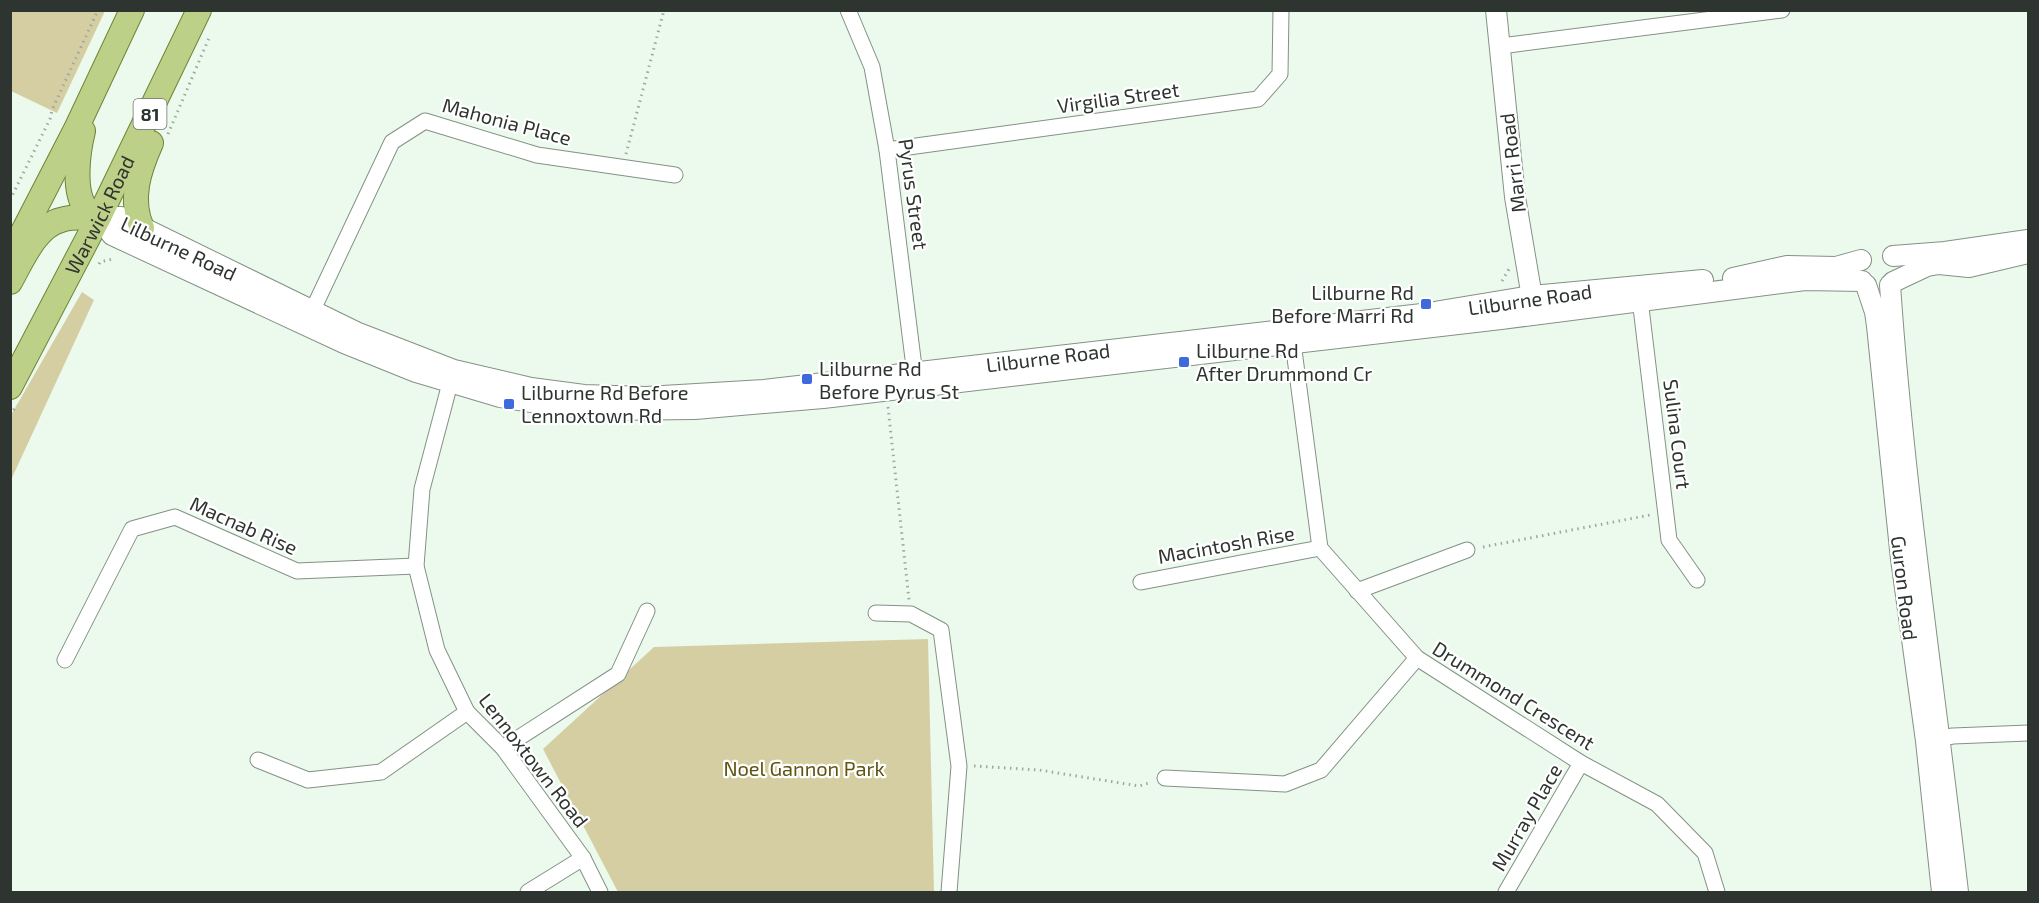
<svg xmlns="http://www.w3.org/2000/svg" width="2039" height="903" viewBox="0 0 2039 903" font-family="'Exo 2',sans-serif">
<style>
.green{fill:#d6cea3}
.lines{fill:none;stroke-linecap:round;stroke-linejoin:round}
.minor-casing{stroke:#849185;stroke-width:17}
.tertiary-casing{stroke:#849185;stroke-width:22}
.primary-casing{stroke:#6e8536;stroke-width:26}
.path{stroke:#9da89e;stroke-width:3;stroke-dasharray:1.5 4.5;stroke-linecap:butt}
.minor{stroke:#fff;stroke-width:15}
.tertiary{stroke:#fff;stroke-width:20}
.primary{stroke:#bcd088;stroke-width:24}
.poi-dot{fill:#3f6adc;stroke:#fff;stroke-width:2}
.labels{text-anchor:middle;dominant-baseline:central;stroke-width:4.5;stroke-linejoin:round;paint-order:stroke}
.shield{fill:#fff;stroke:#6d716d;stroke-width:1.5}
.shield-label{font-size:18px;font-weight:bold;fill:#2e342f}
.street-label{font-size:20px;fill:#2e342f;stroke:#fff}
.poi-label{font-size:20px;fill:#2e342f;stroke:#fff;text-anchor:start}
.park-label{font-size:20px;fill:#5f5410;stroke:#fff}
</style>
<rect width="100%" height="100%" fill="#ecfaed"/>
<g class="green">
<polygon points="11,10 105,11 57,113 11,91"/>
<polygon points="82,292 94,300 11,480 11,415"/>
<polygon points="928,639 934,892 618,892 543,749 654,647"/>
</g>
<g class="lines">
<defs>
<g id="minor">
<polyline points="848,10 872,67 887,150 916,383"/>
<polyline points="1501,46 1782,10"/>
<polyline points="887,150 1258,99 1280,74 1281,10"/>
<polyline points="1639,291 1669,540 1697,580"/>
<polyline points="308,320 392,142 425,121 537,155 675,175"/>
<polyline points="1292,335 1320,548 1417,658 1581,763 1657,804 1705,853 1717,892"/>
<polyline points="453,372 422,489 416,566 437,650 467,712 503,748 583,858 600,892"/>
<polyline points="1141,582 1320,548"/>
<polyline points="1357,591 1467,550"/>
<polyline points="876,613 911,614 941,630 959,766 949,892"/>
<polyline points="65,660 132,529 175,517 297,571 416,566"/>
<polyline points="1929,740 1953,736 2028,733"/>
<polyline points="503,748 618,674 647,611"/>
<polyline points="258,760 308,780 381,772 467,712"/>
<polyline points="1165,778 1285,784 1321,770 1417,658"/>
<polyline points="528,892 583,858"/>
<polyline points="1506,892 1581,763"/>
</g>
<g id="tertiary">
<polyline points="1496,10 1515,197 1534,309"/>
<polyline points="99,217 112,235 344,343 416,372 500,397 544,404 605,410 695,409 823,398 1501,319 1805,280 1862,281"/>
<polyline points="99,217 121,217 356,332 454,370 531,388 584,395 646,397 764,390 1422,314 1532,296 1703,280"/>
<polyline points="1893,256 1945,252 2028,240"/>
<polyline points="1733,278 1787,266 1836,267 1861,260"/>
<polyline points="1893,282 1927,266 1939,264 1969,267 2028,253"/>
<polyline points="1866,285 1875,312 1877,326 1901,559 1926,741 1942,892"/>
<path d="M1890,285C1904,489 1935,690 1958,892"/>
</g>
<g id="primary">
<path d="M83,131C78,151 72,193 87,210C90,214 95,215 99,217"/>
<path d="M142,228C129,199 139,170 151,143"/>
<polyline points="10,257 76,129 132,10"/>
<path d="M10,282C22,261 36,226 61,220C72,216 87,218 99,217"/>
<path id="s1" d="M10,387L99,217L199,10"/>
</g>
</defs>
<use href="#minor" class="minor-casing"/>
<use href="#tertiary" class="tertiary-casing"/>
<use href="#primary" class="primary-casing"/>
<g class="path">
<polyline points="168,134 209,38"/>
<polyline points="626,154 664,10"/>
<polyline points="10,200 50,119 52,110 98,10"/>
<polyline points="99,264 100,262 113,259"/>
<polyline points="1502,281 1509,269"/>
<polyline points="888,407 909,600"/>
<polyline points="10,415 17,405"/>
<polyline points="1483,547 1650,515"/>
<polyline points="974,766 1039,770 1139,786 1152,782"/>
</g>
<use href="#minor" class="minor"/>
<use href="#tertiary" class="tertiary"/>
<use href="#primary" class="primary"/>
</g>
<g class="poi-dot">
<rect x="1420" y="298" width="12" height="12" rx="3"/>
<rect x="1178" y="356" width="12" height="12" rx="3"/>
<rect x="801" y="373" width="12" height="12" rx="3"/>
<rect x="503" y="398" width="12" height="12" rx="3"/>
</g>
<g class="labels">
<rect class="shield" x="133.5" y="99" width="33" height="30" rx="4.5"/>
<g class="shield-label">
<text x="150" y="114">81</text>
</g>
<g class="street-label">
<text transform="translate(1118 97) rotate(-8)">Virgilia Street</text>
<text transform="translate(507 121) rotate(15)">Mahonia Place</text>
<text transform="translate(1512 163) rotate(-97)">Marri Road</text>
<text transform="translate(914 194) rotate(82)">Pyrus Street</text>
<text stroke="none"><textPath href="#s1" startOffset="194">Warwick Road</textPath></text>
<text transform="translate(179 248) rotate(25)">Lilburne Road</text>
<text transform="translate(1530 299) rotate(-8)">Lilburne Road</text>
<text transform="translate(1048 357) rotate(-7)">Lilburne Road</text>
<text transform="translate(1678 434) rotate(83)">Sulina Court</text>
<text transform="translate(244 525) rotate(24)">Macnab Rise</text>
<text transform="translate(1226 544) rotate(-10)">Macintosh Rise</text>
<text transform="translate(1905 588) rotate(83)">Guron Road</text>
<text transform="translate(1514 695) rotate(32)">Drummond Crescent</text>
<text transform="translate(534 760) rotate(52)">Lennoxtown Road</text>
<text transform="translate(1526 817) rotate(-60)">Murray Place</text>
</g>
<g class="poi-label">
<text x="1414" y="292" text-anchor="end">Lilburne Rd<tspan x="1414" dy="23">Before Marri Rd</tspan></text>
<text x="1196" y="350">Lilburne Rd<tspan x="1196" dy="23">After Drummond Cr</tspan></text>
<text x="819" y="368">Lilburne Rd<tspan x="819" dy="23">Before Pyrus St</tspan></text>
<text x="521" y="392">Lilburne Rd Before<tspan x="521" dy="23">Lennoxtown Rd</tspan></text>
</g>
<g class="park-label">
<text x="804" y="768">Noel Gannon Park</text>
</g>
</g>
<rect width="2039" height="903" fill="none" stroke="#2e342f" stroke-width="24"/>
</svg>
